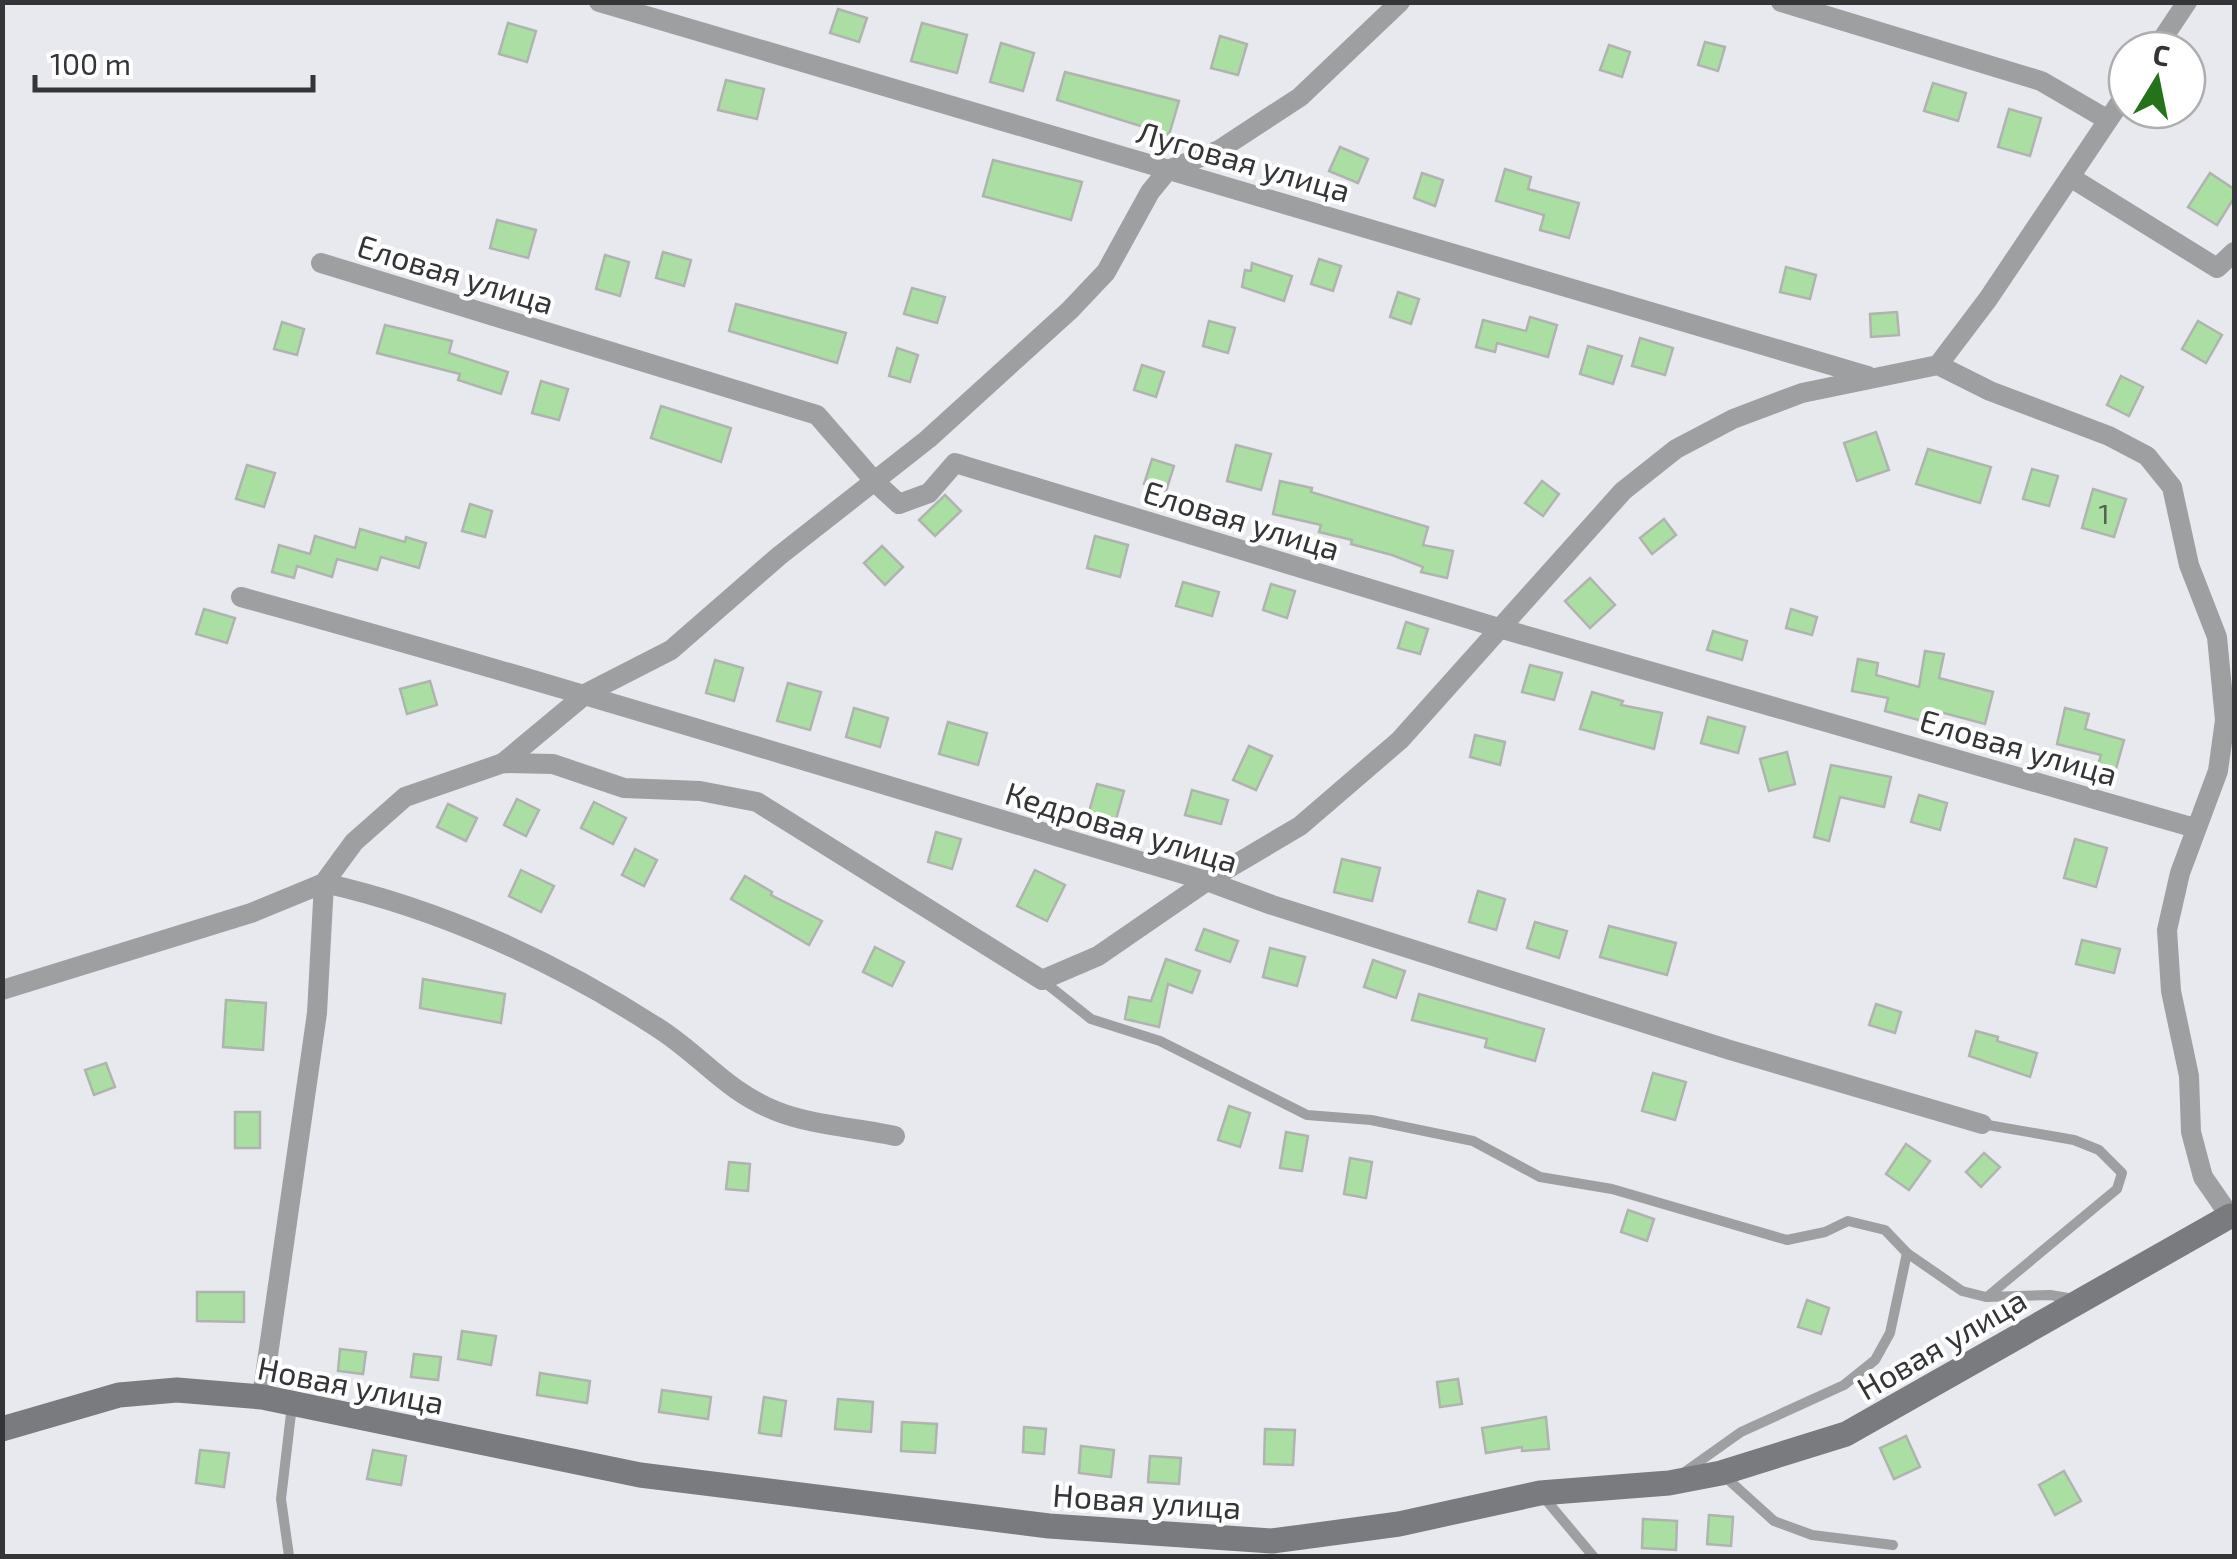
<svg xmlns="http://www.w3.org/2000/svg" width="2237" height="1559" viewBox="0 0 2237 1559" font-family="'Exo 2',sans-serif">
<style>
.building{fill:#abdea3;stroke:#afb4af;stroke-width:2.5}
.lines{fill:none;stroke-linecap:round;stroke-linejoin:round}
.lane{stroke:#9e9fa1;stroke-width:10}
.street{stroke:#9e9fa1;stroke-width:20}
.secondary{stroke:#797b7e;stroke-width:25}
.labels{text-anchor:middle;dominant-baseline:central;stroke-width:8;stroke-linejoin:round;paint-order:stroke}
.number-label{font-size:28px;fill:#525f52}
.street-label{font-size:32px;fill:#343537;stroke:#fff}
</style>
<rect width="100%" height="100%" fill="#e7e9ef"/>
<g class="building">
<polygon points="838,9 867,18 859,42 830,33"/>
<polygon points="508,23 536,31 527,62 499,54"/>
<polygon points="922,23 967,35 957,73 911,61"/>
<polygon points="1220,36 1247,44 1238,75 1211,68"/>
<polygon points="1705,42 1725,47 1718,71 1698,65"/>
<polygon points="1001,43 1034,53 1023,91 990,82"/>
<polygon points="1609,45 1630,52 1622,77 1600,70"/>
<polygon points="1065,72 1179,101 1169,135 1057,100"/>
<polygon points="726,80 764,89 757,119 718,110"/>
<polygon points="1933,83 1966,93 1958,121 1924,111"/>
<polygon points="2009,109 2041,118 2030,156 1998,147"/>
<polygon points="1340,147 1368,159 1358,183 1329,171"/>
<polygon points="993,160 1082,182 1071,220 983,196"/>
<polygon points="1505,169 1531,177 1528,189 1579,203 1569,238 1540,230 1544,215 1496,201"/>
<polygon points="1422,173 1443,180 1435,206 1414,198"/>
<polygon points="2210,173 2234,189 2234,198 2217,225 2188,207"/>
<polygon points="497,220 536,230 528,258 490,248"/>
<polygon points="663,252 691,260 684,286 656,278"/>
<polygon points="605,255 629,262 620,296 596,289"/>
<polygon points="1319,259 1341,266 1333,291 1311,284"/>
<polygon points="1252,263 1292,276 1284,301 1242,287 1245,270 1251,271"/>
<polygon points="1786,267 1816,275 1810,299 1780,292"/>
<polygon points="912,288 945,297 937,323 904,314"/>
<polygon points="1398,292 1419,299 1411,324 1390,317"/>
<polygon points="736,304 846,333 837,363 729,331"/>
<polygon points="1897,312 1899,335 1871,337 1870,314"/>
<polygon points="1530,317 1557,325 1548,357 1497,343 1495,352 1476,347 1483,320 1526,331"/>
<polygon points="1209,321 1235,328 1228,353 1203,346"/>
<polygon points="2198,321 2222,335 2206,363 2182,349"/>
<polygon points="282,322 304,329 297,355 274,349"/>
<polygon points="385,325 452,341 449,353 508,372 501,394 458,380 460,374 377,353"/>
<polygon points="1640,338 1673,348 1665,375 1632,366"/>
<polygon points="1588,346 1622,356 1613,384 1580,374"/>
<polygon points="897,348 918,355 910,382 889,376"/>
<polygon points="1142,365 1164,372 1156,397 1134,390"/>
<polygon points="2121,376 2143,387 2129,416 2107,405"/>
<polygon points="541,381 568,389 559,420 532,413"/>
<polygon points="661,406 731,428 721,462 651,438"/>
<polygon points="1876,432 1889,470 1857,481 1844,443"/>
<polygon points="1236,445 1271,454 1261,490 1227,481"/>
<polygon points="1928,449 1991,467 1980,503 1916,484"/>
<polygon points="1152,459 1174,466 1166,491 1144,484"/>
<polygon points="247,465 275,473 264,507 236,499"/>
<polygon points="2032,469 2058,476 2049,506 2023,499"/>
<polygon points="1280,481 1312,488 1311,492 1428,527 1423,545 1453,551 1447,578 1421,572 1423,567 1392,555 1351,544 1352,540 1319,532 1321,525 1273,514"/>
<polygon points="1542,481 1559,494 1543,516 1525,503"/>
<polygon points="2093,489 2126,499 2114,537 2082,528"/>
<polygon points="945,495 961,511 935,536 919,520"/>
<polygon points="470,504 492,511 485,537 462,531"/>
<polygon points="1664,519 1676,535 1652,554 1640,538"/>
<polygon points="360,529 405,542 406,537 426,543 419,568 381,557 377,570 337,559 332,577 297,566 294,578 272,572 279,545 310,554 315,536 355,548"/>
<polygon points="1095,536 1128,545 1120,577 1087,568"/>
<polygon points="882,546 903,567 885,585 864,563"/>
<polygon points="1590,578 1615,605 1590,628 1565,601"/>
<polygon points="1183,582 1219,592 1212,616 1176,606"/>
<polygon points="1271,584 1295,591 1287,618 1263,610"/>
<polygon points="204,609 235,618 227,643 196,634"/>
<polygon points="1791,609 1817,617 1812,635 1786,628"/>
<polygon points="1406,622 1428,629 1420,654 1398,648"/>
<polygon points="1713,631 1747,641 1742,660 1707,650"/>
<polygon points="1925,651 1944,654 1939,678 1993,692 1985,724 1929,709 1926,722 1885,711 1888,698 1852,691 1858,659 1878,663 1876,675 1919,687"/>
<polygon points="715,660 743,668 734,701 706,693"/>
<polygon points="1530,665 1562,673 1554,700 1522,692"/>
<polygon points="430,681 437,705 407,714 400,689"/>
<polygon points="788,683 821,692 810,730 777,721"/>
<polygon points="1592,692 1623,701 1621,705 1662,713 1654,749 1580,729"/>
<polygon points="854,708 888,718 880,747 846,737"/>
<polygon points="2065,708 2089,714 2085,729 2124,740 2114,776 2096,772 2101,755 2057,744"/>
<polygon points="1708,717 1745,727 1738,753 1701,743"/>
<polygon points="948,722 987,733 978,765 939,754"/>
<polygon points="1475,735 1505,742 1500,765 1470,757"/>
<polygon points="1249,746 1272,756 1256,790 1233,780"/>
<polygon points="1787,752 1795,784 1769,791 1760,759"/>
<polygon points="1831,765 1891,777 1884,807 1840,797 1829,841 1814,837"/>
<polygon points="1097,784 1124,791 1115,823 1088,815"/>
<polygon points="1192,790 1228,800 1221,824 1185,815"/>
<polygon points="1919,795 1947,803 1940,830 1911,822"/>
<polygon points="517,799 539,810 526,836 504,825"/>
<polygon points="594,802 626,818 613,844 581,828"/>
<polygon points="448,804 477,818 466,841 437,827"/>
<polygon points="936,832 961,839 952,869 928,862"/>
<polygon points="2075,839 2107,848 2096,887 2064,878"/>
<polygon points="635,849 657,860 644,886 622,875"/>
<polygon points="1342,859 1380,868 1372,901 1334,892"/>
<polygon points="521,870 554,886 541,912 509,896"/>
<polygon points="1035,870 1065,885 1047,921 1017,906"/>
<polygon points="745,876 772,892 771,895 822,921 809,945 731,899"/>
<polygon points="1478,891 1505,899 1496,930 1469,922"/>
<polygon points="1535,922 1567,931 1559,958 1527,948"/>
<polygon points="1609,926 1676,943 1667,975 1600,957"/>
<polygon points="1204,929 1238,941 1230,962 1196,950"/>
<polygon points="2082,940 2120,949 2114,973 2076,964"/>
<polygon points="875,947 904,962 892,986 863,972"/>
<polygon points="1270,948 1305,957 1297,986 1263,977"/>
<polygon points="1166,959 1200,971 1192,993 1168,984 1159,1027 1125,1019 1129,997 1151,1001"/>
<polygon points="1373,960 1405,971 1396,998 1364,987"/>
<polygon points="423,979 505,994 501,1023 420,1008"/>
<polygon points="1419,994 1544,1029 1535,1061 1485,1047 1487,1039 1412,1020"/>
<polygon points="226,1000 266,1003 263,1050 223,1047"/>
<polygon points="1876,1004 1901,1012 1895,1033 1869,1025"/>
<polygon points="1976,1031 1998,1037 1997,1041 2037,1053 2030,1077 1969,1056"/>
<polygon points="106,1063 115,1087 94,1095 85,1070"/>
<polygon points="1653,1073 1686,1082 1675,1120 1642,1111"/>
<polygon points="1229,1106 1250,1113 1240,1147 1218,1140"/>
<rect x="235" y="1112" width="25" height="36"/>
<polygon points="1286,1132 1308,1136 1302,1171 1280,1168"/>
<polygon points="1906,1144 1930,1161 1909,1190 1886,1174"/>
<polygon points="1984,1153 2000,1167 1981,1187 1966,1172"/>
<polygon points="1350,1158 1372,1162 1366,1198 1344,1194"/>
<polygon points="729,1162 750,1164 748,1191 726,1189"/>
<polygon points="1628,1210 1654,1219 1647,1241 1621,1232"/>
<polygon points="197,1292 244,1292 244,1322 197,1321"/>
<polygon points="1807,1300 1829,1308 1821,1334 1798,1327"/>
<polygon points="462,1331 496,1336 491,1365 458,1359"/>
<polygon points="340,1349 366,1352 363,1374 338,1371"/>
<polygon points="414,1354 441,1357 438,1380 411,1377"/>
<polygon points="540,1373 590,1381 587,1403 537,1395"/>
<polygon points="1458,1379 1462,1404 1440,1407 1437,1382"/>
<polygon points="662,1390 711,1397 708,1419 659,1412"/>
<polygon points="764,1397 786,1401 781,1436 759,1433"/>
<polygon points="838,1399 873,1402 871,1432 835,1429"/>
<polygon points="1546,1417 1549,1449 1522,1451 1522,1447 1486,1453 1482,1428"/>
<polygon points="902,1422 937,1424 935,1453 901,1451"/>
<polygon points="1024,1427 1046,1429 1044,1454 1023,1452"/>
<polygon points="1265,1429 1295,1430 1293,1465 1264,1464"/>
<polygon points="1906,1436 1920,1467 1894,1479 1880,1448"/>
<polygon points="1081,1446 1114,1450 1111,1477 1079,1473"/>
<polygon points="200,1450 229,1453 224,1487 196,1483"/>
<polygon points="373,1450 406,1456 401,1485 367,1479"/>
<polygon points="1150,1456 1181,1458 1179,1484 1148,1482"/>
<polygon points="2064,1471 2081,1501 2055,1515 2039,1485"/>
<polygon points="1709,1515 1733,1517 1731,1546 1707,1544"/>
<polygon points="1643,1519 1677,1521 1676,1550 1642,1548"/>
</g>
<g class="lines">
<g class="lane">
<polyline points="1043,981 1091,1019 1160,1041 1307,1115 1371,1120 1473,1141 1540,1177 1612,1189 1787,1240 1825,1232 1848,1221 1885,1230 1907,1253 1962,1291 1986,1297 2050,1295 2075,1299"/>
<polyline points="1982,1124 2074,1140 2099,1150 2122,1173 2117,1189 1987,1297"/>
<polyline points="1686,1471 1741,1432 1844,1385 1875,1360 1890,1333 1907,1253"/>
<polyline points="1722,1474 1774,1521 1812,1535 1893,1545"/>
<polyline points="1541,1494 1593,1556"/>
<polyline points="289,1556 281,1499 292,1405"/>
</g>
<g class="street">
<polyline points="599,2 1868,376"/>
<polyline points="1781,2 2041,81 2108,120"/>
<polyline points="2155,50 2187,2"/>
<polyline points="2070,177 2217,268 2234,252"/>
<polyline points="321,263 817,415 876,483 899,504 929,493 955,463 1499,628 2195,828"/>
<polyline points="1938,365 1988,299 2127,92"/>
<path d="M241,597C565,686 885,786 1207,881L1272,905L1730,1050L1982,1124"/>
<polyline points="503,763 587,693 671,650 779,556 928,439 1070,310 1106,272 1150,192 1168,170 1219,150 1300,97 1400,2"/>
<polyline points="2,990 251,913 324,883 354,842 405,797 503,763 553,764 624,788 700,791 757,802 1042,980 1098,956 1207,881 1300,826 1400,740 1623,491 1676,449 1733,419 1802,393 1938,365 1990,391 2109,436 2147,456 2172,487 2189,565 2217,637 2225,720 2218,771 2180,873 2167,930 2171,991 2189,1076 2191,1132 2203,1177 2230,1216 2234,1214"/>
<path d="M262,1397L317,1013L324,883C441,909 558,963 658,1028C702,1056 724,1090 776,1111C810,1125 859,1128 895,1136"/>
</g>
<polyline class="secondary" points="2,1429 119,1395 177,1390 262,1397 640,1475 1049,1526 1272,1541 1399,1524 1540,1493 1669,1483 1721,1473 1846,1434 2230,1216"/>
</g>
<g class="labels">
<g class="number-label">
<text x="2104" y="513">1</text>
</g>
<g class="street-label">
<text transform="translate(1244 160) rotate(16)">Луговая улица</text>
<text transform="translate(456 273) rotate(17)">Еловая улица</text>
<text transform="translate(1242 519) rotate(17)">Еловая улица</text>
<text transform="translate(2019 746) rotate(16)">Еловая улица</text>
<text transform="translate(1122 826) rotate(17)">Кедровая улица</text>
<text transform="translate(1941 1343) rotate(-30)">Новая улица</text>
<text transform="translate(351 1384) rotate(11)">Новая улица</text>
<text transform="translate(1147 1500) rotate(4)">Новая улица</text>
</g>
</g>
<rect width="2237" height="1559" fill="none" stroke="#343537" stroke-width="10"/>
<g transform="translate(2157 80) rotate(10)"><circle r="48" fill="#ffffff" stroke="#aeaeaf" stroke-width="2.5"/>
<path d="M0-8L18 38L0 25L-18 38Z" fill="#247219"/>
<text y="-15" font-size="28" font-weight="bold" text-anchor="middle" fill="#343537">С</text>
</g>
<path d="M35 75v15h278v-15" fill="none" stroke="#343537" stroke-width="5"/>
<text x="50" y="75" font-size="30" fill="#343537" stroke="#ffffff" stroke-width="8" paint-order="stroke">100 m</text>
</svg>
